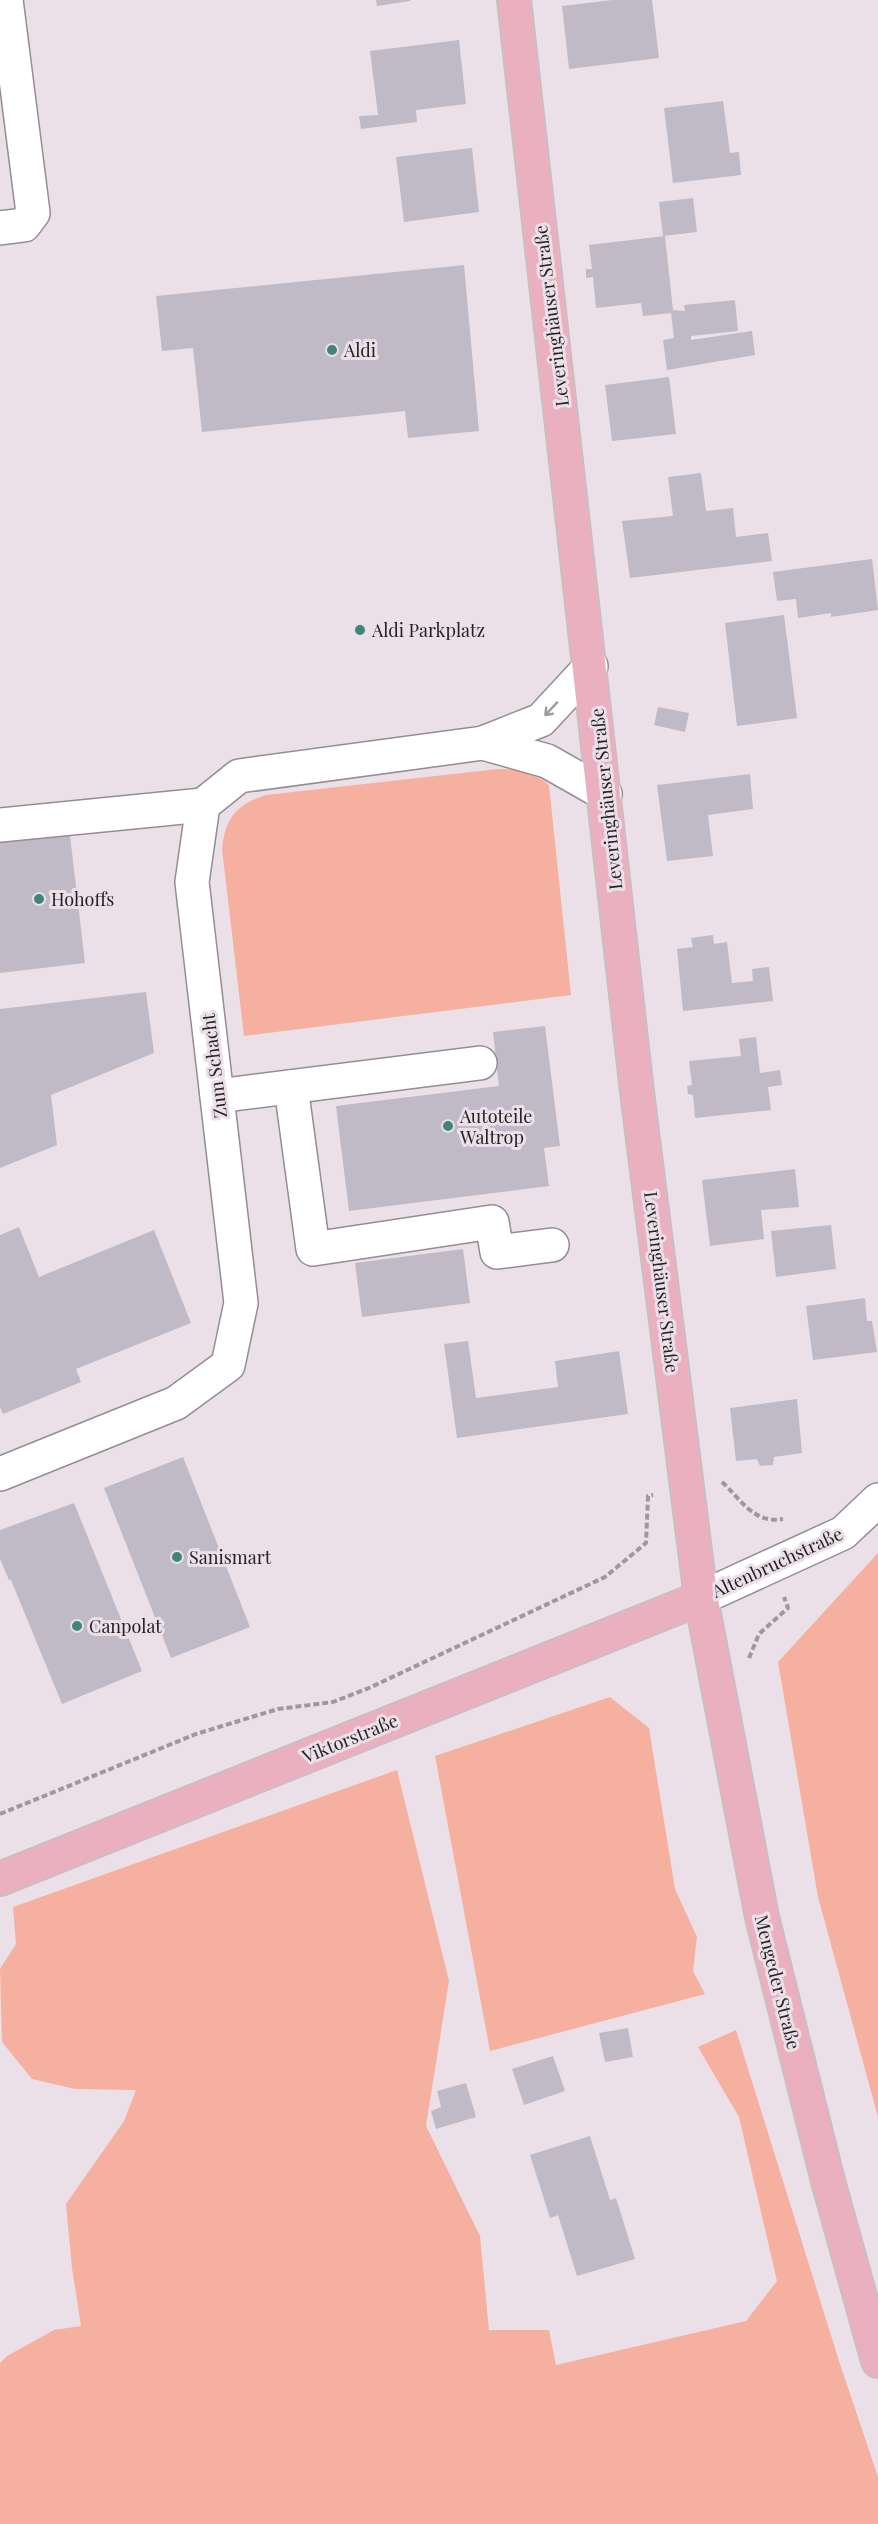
<svg xmlns="http://www.w3.org/2000/svg" width="878" height="2524" viewBox="0 0 878 2524" font-family="'Playfair Display',serif">
<style>
.green{fill:#f6b09f}
.building{fill:#bfbac6}
.lines{fill:none;stroke-linecap:round;stroke-linejoin:round}
.minor-casing{stroke:#968c94;stroke-width:36}
.major-casing{stroke:#c2c1c2;stroke-width:36}
.path{stroke:#9f979d;stroke-width:4;stroke-dasharray:6 3;stroke-linecap:butt}
.minor{stroke:#fff;stroke-width:33}
.major{stroke:#ebb0c0;stroke-width:33}
.oneway{stroke:#9d9b9c}
.poi-dot{fill:#418579;stroke:#ebe0e8;stroke-width:2}
.labels{text-anchor:middle;dominant-baseline:central;stroke-width:6;stroke-linejoin:round;paint-order:stroke}
.street-label{font-size:18px;fill:#252124;stroke:#ebe0e8}
.poi-label{font-size:18px;fill:#252124;stroke:#ebe0e8;text-anchor:start}
</style>
<rect width="100%" height="100%" fill="#ebe0e8"/>
<g class="green">
<path d="M498,769C519,769 533,771 549,785L571,995L244,1036L222,849C225,818 237,804 266,795Z"/>
<polygon points="878,1553 878,2117 818,1897 778,1662"/>
<polygon points="610,1697 649,1728 675,1889 697,1937 693,1971 705,1994 490,2051 435,1756"/>
<polygon points="397,1770 449,1981 426,2126 480,2236 489,2330 549,2330 556,2365 746,2321 777,2281 739,2117 698,2047 736,2030 839,2361 878,2477 878,2524 0,2524 0,2363 7,2356 54,2330 81,2326 72,2268 66,2204 124,2121 136,2090 75,2089 32,2079 2,2042 0,1969 16,1944 13,1907"/>
</g>
<g class="building">
<polygon points="376,0 410,0 410,1 377,6"/>
<polygon points="612,0 652,0 659,58 569,69 562,6"/>
<polygon points="459,40 466,104 416,110 417,122 361,129 359,116 378,115 370,51"/>
<polygon points="723,101 730,153 739,152 741,175 673,183 664,108"/>
<polygon points="472,148 479,212 404,222 396,157"/>
<polygon points="693,198 697,232 663,236 659,202"/>
<polygon points="665,236 673,310 685,311 684,305 735,300 738,331 691,336 691,340 752,331 755,355 667,370 663,340 674,338 671,313 643,316 641,303 596,308 593,277 586,278 586,269 592,269 589,245"/>
<polygon points="464,265 479,431 408,438 405,411 202,432 193,348 162,351 156,296"/>
<polygon points="669,377 676,434 612,441 605,385"/>
<polygon points="701,473 706,511 733,508 736,537 768,533 772,561 630,578 622,521 673,516 668,477"/>
<polygon points="872,559 878,610 831,617 831,613 798,618 796,599 777,601 773,572"/>
<polygon points="784,615 797,718 737,726 725,623"/>
<polygon points="658,707 689,713 685,732 654,725"/>
<polygon points="750,774 753,809 708,815 713,856 667,861 657,785"/>
<polygon points="69,827 85,963 0,973 0,835"/>
<polygon points="713,935 714,944 727,942 732,983 753,981 752,969 769,967 773,1001 683,1011 677,949 693,947 691,938"/>
<polygon points="146,992 154,1053 51,1095 57,1145 0,1168 0,1009"/>
<polygon points="545,1026 560,1146 544,1148 549,1186 349,1211 336,1106 499,1086 493,1032"/>
<polygon points="756,1037 760,1073 780,1070 782,1085 768,1087 771,1110 695,1118 693,1095 688,1094 687,1086 692,1085 689,1061 741,1056 739,1039"/>
<polygon points="795,1169 799,1207 761,1210 764,1239 710,1246 702,1180"/>
<polygon points="831,1225 836,1269 776,1277 771,1231"/>
<polygon points="19,1227 39,1277 154,1230 191,1323 76,1369 81,1382 3,1414 0,1407 0,1235"/>
<polygon points="463,1249 470,1303 362,1317 355,1263"/>
<polygon points="865,1298 867,1321 872,1321 877,1352 813,1360 806,1306"/>
<polygon points="468,1341 476,1398 558,1387 555,1361 619,1351 628,1414 457,1438 444,1344"/>
<polygon points="797,1399 802,1453 774,1457 773,1465 760,1466 757,1459 736,1461 730,1408"/>
<polygon points="183,1457 250,1627 171,1658 104,1488"/>
<polygon points="74,1503 142,1671 62,1704 11,1580 9,1580 0,1559 0,1530"/>
<polygon points="628,2028 633,2057 605,2062 599,2033"/>
<polygon points="553,2056 565,2091 524,2105 512,2069"/>
<polygon points="466,2083 476,2117 436,2129 431,2111 441,2107 437,2091"/>
<polygon points="590,2136 610,2200 616,2198 635,2259 577,2276 558,2215 550,2218 530,2155"/>
</g>
<g class="lines">
<defs>
<g id="minor">
<polyline points="0,228 24,225 33,213 6,0"/>
<polyline points="483,743 547,761 605,794"/>
<polyline points="0,825 203,805"/>
<polyline points="291,1087 313,1249 492,1222 497,1252 552,1245"/>
<polyline points="217,1096 480,1063"/>
<polyline points="0,1474 176,1403 228,1365 241,1303 192,882 203,805 239,776 483,743 541,720 591,666"/>
<polyline points="701,1598 843,1533 878,1500"/>
</g>
<g id="major">
<polyline points="514,0 637,1092 701,1598 762,1917 828,2181 878,2361"/>
<polyline points="0,1879 701,1598"/>
</g>
</defs>
<use href="#minor" class="minor-casing"/>
<use href="#major" class="major-casing"/>
<g class="path">
<path d="M722,1482C741,1499 753,1524 783,1519"/>
<polyline points="749,1658 759,1634 788,1608 784,1597"/>
<polyline points="0,1814 196,1734 278,1709 333,1702 369,1688 605,1577 646,1543 648,1496 653,1495"/>
</g>
<use href="#minor" class="minor"/>
<use href="#major" class="major"/>
</g>
<defs><path id="oneway-shaft" d="M-6 0H5M1.5-3L5.5 0L1.5 3" fill="none" stroke-width="1.6" stroke-linecap="round" stroke-linejoin="round" transform="scale(1.5)"/></defs>
<use class="oneway" href="#oneway-shaft" transform="translate(551 709) rotate(133)"/>
<g class="poi-dot">
<circle cx="332" cy="350" r="6"/>
<circle cx="360" cy="630" r="6"/>
<circle cx="39" cy="899" r="6"/>
<circle cx="448" cy="1126" r="6"/>
<circle cx="177" cy="1557" r="6"/>
<circle cx="77" cy="1626" r="6"/>
</g>
<g class="labels">
<g class="street-label">
<text transform="translate(551 316) rotate(-97)">Leveringhäuser Straße</text>
<text transform="translate(606 799) rotate(-96)">Leveringhäuser Straße</text>
<text transform="translate(214 1066) rotate(-97)">Zum Schacht</text>
<text transform="translate(662 1282) rotate(83)">Leveringhäuser Straße</text>
<text transform="translate(777 1562) rotate(-25)">Altenbruchstraße</text>
<text transform="translate(350 1738) rotate(-22)">Viktorstraße</text>
<text transform="translate(778 1982) rotate(76)">Mengeder Straße</text>
</g>
<g class="poi-label">
<text x="344" y="350">Aldi</text>
<text x="372" y="630">Aldi Parkplatz</text>
<text x="51" y="899">Hohoffs</text>
<text x="460" y="1116">Autoteile<tspan x="460" dy="21">Waltrop</tspan></text>
<text x="189" y="1557">Sanismart</text>
<text x="89" y="1626">Canpolat</text>
</g>
</g>
</svg>
